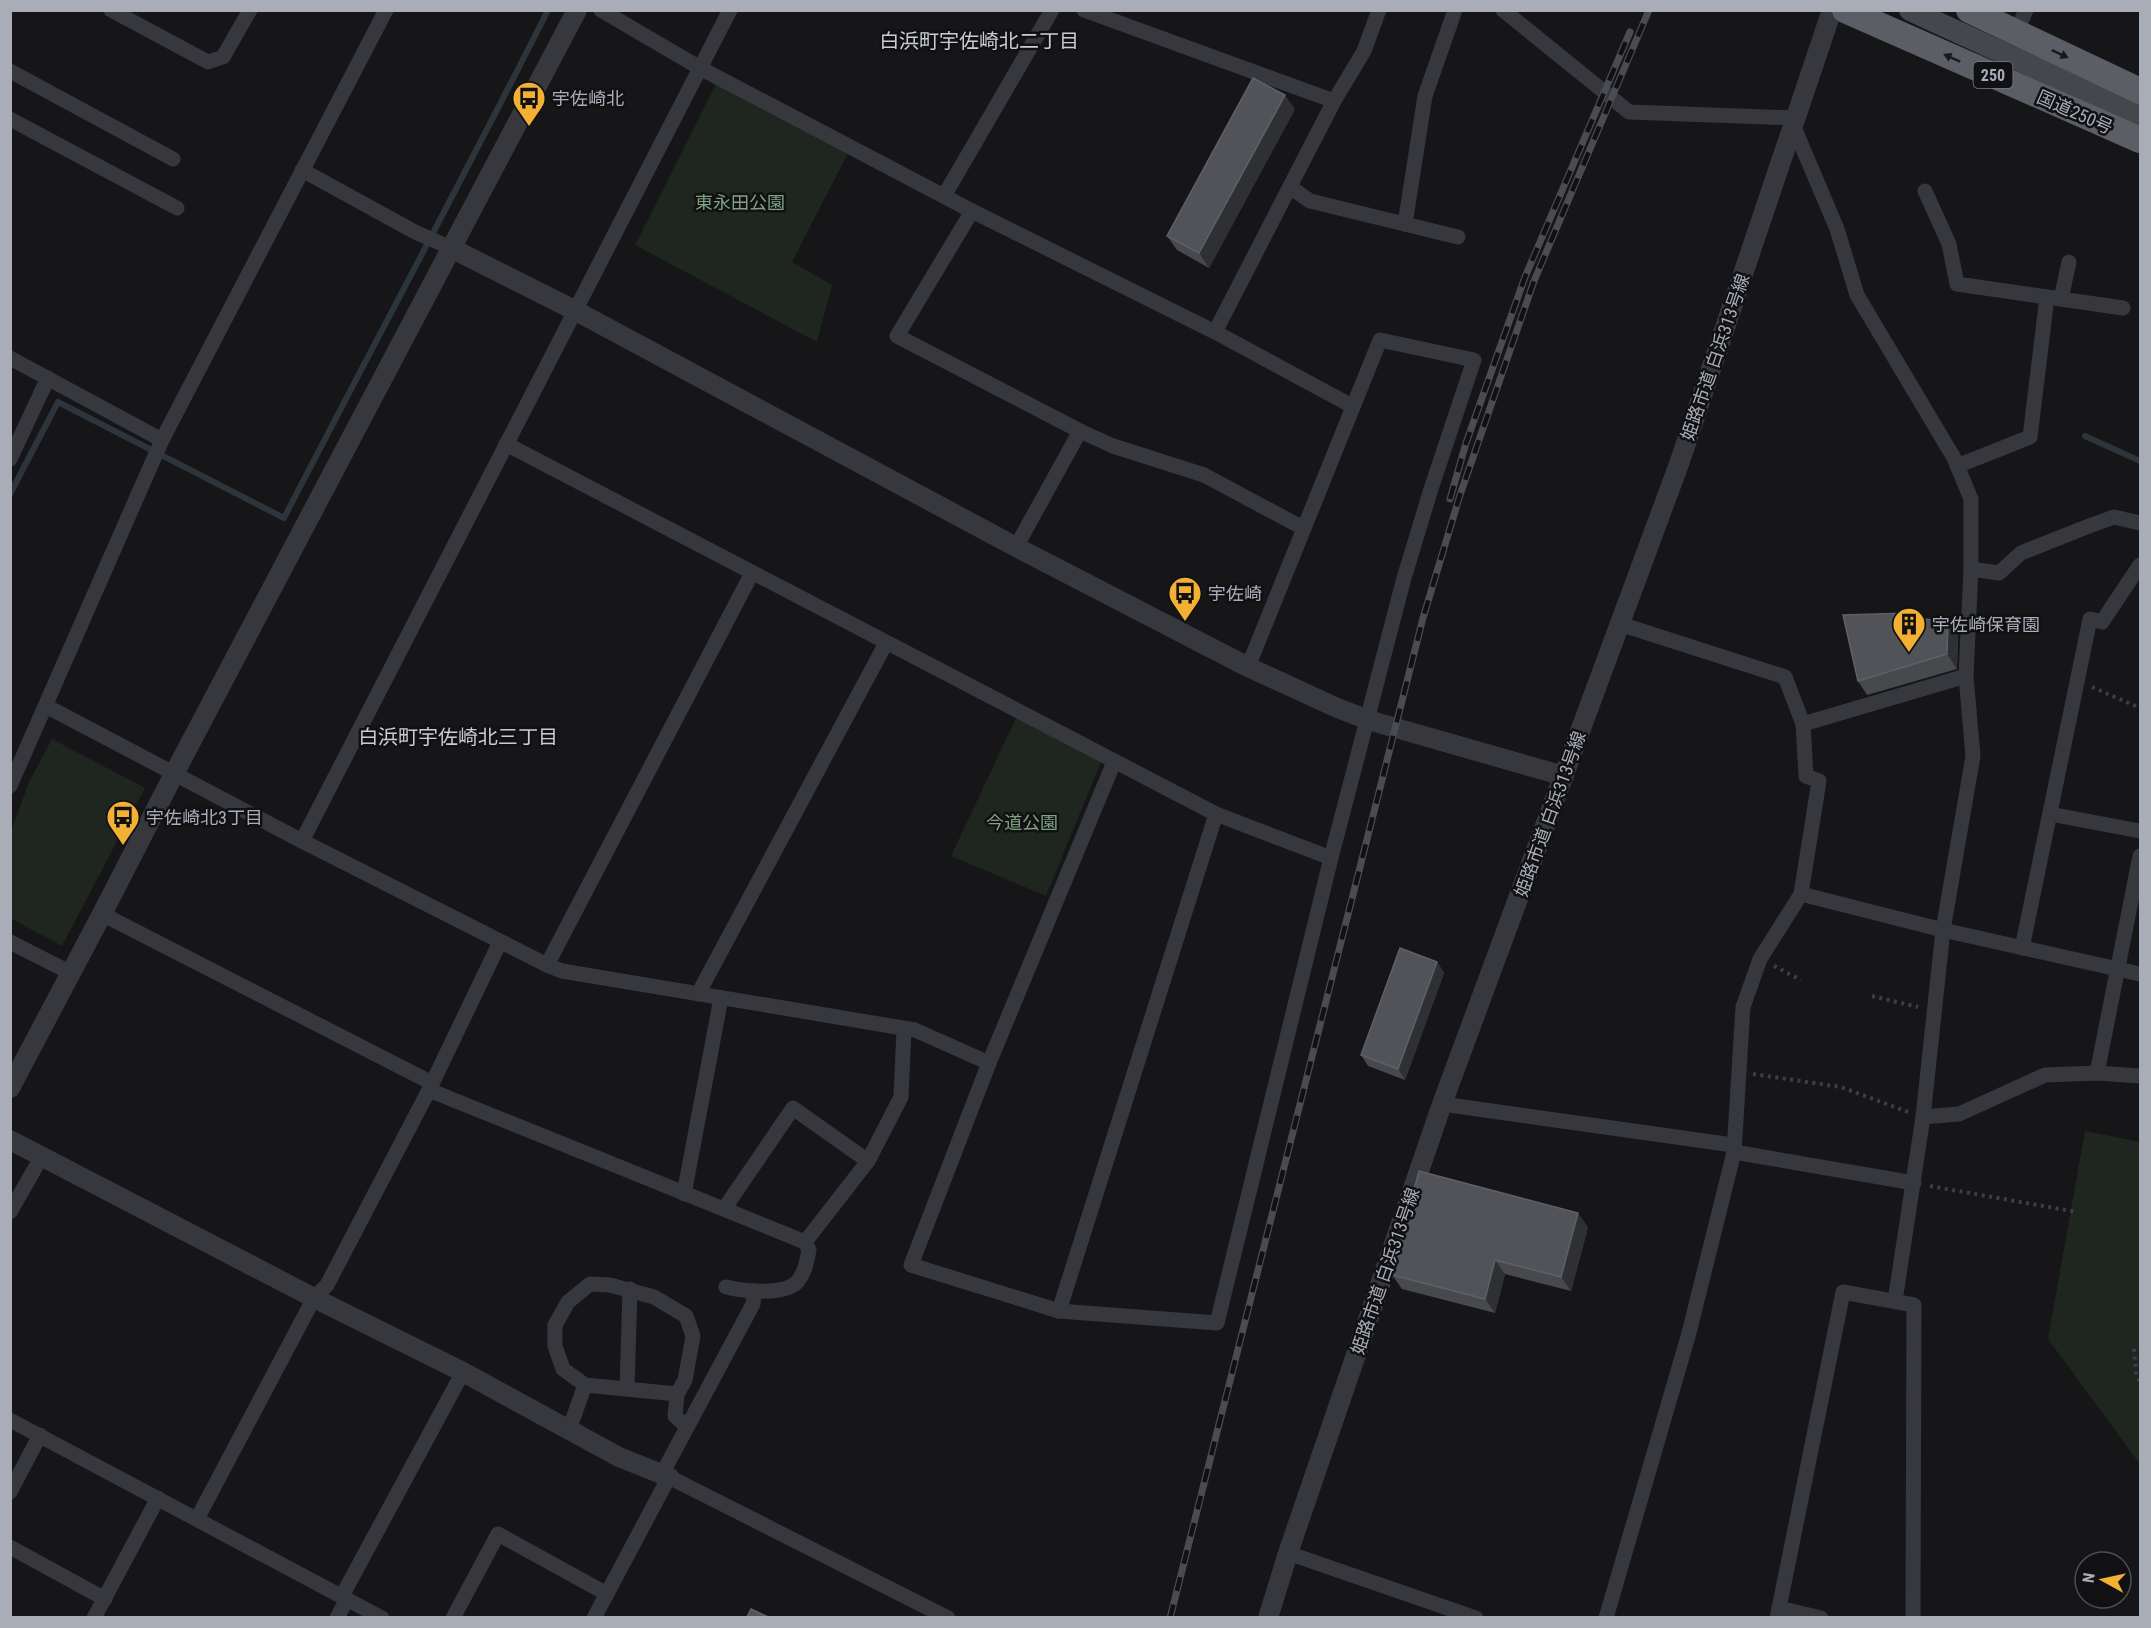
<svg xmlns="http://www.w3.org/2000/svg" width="2151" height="1628" viewBox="0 0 2151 1628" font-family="'Roboto Condensed','Noto Sans JP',sans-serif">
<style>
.green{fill:#1e261f}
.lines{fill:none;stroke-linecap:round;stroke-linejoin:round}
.stream{stroke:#2c353c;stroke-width:6}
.path{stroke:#3d3f44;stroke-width:4;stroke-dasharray:3 4.5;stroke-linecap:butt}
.minor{stroke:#37383d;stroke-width:15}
.tertiary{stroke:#37383d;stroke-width:20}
.secondary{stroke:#45474d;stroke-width:22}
.trunk{stroke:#5b5e65;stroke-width:26}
.rail-casing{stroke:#4a4c52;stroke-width:7}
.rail{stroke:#111113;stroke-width:4.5;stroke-dasharray:14;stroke-linecap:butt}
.wall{fill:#47494d}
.shaded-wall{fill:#2f3033}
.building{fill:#525359;stroke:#5f6168;stroke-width:1.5}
.oneway{fill:#18191b}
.labels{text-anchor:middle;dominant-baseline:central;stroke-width:5;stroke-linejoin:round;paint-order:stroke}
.shield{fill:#111113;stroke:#7b7e86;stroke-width:1.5}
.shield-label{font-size:16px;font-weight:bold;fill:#a8adb8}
.poi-label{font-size:18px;fill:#a8adb8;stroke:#111113;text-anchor:start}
.street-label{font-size:18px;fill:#a8adb8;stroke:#111113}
.park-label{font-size:18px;fill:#7fa381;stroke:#111113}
.neighbourhood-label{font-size:20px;fill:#c9ccd4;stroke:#111113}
</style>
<rect width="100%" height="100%" fill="#161618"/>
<g class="green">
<polygon points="717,82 848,153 792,262 832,285 817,342 635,245"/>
<polygon points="1016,718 1101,762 1046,896 951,856"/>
<polygon points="52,739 145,788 62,946 10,918 11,831 29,782"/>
<polygon points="2085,1131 2140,1142 2140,1464 2048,1339"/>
</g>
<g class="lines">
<g class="stream">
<polyline points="2085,436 2140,461"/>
<path d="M10,494L58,402L284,518C371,349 462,181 548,10"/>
</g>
<g class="path">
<polyline points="2092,687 2140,708"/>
<polyline points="1774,966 1801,980"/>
<polyline points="1872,996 1918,1007"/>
<polyline points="1753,1074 1841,1087 1908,1112"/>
<polyline points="1930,1186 2077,1212"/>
<polyline points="2134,1349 2136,1373 2140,1382"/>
</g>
<g class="minor">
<polyline points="111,10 208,62 223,57 250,10"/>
<polyline points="601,10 700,68 972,211 1215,332 1352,406"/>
<polyline points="1084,10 1334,101"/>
<polyline points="1503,10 1629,112 1796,118"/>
<polyline points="2016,33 2026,10"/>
<polyline points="10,71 173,159"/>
<polyline points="10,119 177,208"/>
<polyline points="1793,125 1837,229 1857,295 1954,458 1971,499 1971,569 1966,676 1973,756 1943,930 1923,1117 1895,1301"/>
<polyline points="302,170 415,232 451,248"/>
<polyline points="1290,187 1310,201 1458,237"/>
<polyline points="1925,191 1949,244 1957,284 2123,308"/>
<polyline points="944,196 1052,10"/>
<polyline points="972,211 897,336 1080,431 1016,547"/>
<polyline points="1405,224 1425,96 1455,10"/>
<polyline points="2061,299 2069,262"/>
<polyline points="1215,332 1334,101 1364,51 1379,10"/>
<polyline points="10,358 162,440"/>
<polyline points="1080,431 1113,446 1204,475 1303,528"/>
<polyline points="506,444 1216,814 1331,858"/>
<polyline points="10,459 48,378"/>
<polyline points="1957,466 2030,437 2047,297"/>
<polyline points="1971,569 1999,573 2021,553 2089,526 2114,517 2140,523"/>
<polyline points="46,706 302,841 547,965 562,971 915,1030 989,1063"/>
<polyline points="1803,724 1966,676"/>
<polyline points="1114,762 989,1063 911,1265 1059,1311 1217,1323 1331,858 1404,578 1431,489 1474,360 1380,340 1248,667"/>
<polyline points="10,786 162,440 386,10"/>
<polyline points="2050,814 2140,831"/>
<polyline points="302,841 730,10"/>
<polyline points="1801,894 1943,930 2140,974"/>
<polyline points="102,914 432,1083"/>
<polyline points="10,942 71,973"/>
<polyline points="2022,948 2090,619 2102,622 2140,565"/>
<polyline points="547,965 752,573"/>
<polyline points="698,994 886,643"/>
<polyline points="2097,1073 2140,856"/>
<polyline points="429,1090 805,1242 868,1161 901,1097 904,1029"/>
<polyline points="1442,1104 1733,1145"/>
<polyline points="1923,1117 1959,1114 2045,1075 2097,1073 2140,1076"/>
<polyline points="1734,1152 1914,1183"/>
<polyline points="684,1194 721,998"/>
<polyline points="724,1209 793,1108 868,1161"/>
<polyline points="10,1212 42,1156"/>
<path d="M726,1287C743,1291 786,1296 798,1281C805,1272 807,1261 809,1250L805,1242"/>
<polyline points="1059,1311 1216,814"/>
<polyline points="627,1389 630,1289"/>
<polyline points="677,1394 585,1385 563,1369 555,1346 555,1325 568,1302 590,1284 610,1285 654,1297 686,1316 693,1336 685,1380 677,1394 675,1416 687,1427"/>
<polyline points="10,1420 382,1618"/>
<polyline points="569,1430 585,1385"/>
<polyline points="662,1474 753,1304 754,1291"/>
<polyline points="10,1492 40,1435"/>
<polyline points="197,1519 314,1298 327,1285 429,1090 500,942"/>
<polyline points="10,1547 105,1599"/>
<polyline points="1288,1553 1476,1618"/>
<polyline points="342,1596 463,1372"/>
<polyline points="1779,1608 1821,1618"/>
<polyline points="94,1618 158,1498"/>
<polyline points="337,1618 347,1599"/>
<polyline points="453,1618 498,1534 607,1594"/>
<polyline points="594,1618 669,1477 948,1618"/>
<polyline points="1606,1618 1689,1333 1734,1152 1743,1007 1760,959 1801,894 1819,781 1806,776 1803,724 1785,677 1620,624"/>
<polyline points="1777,1618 1843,1292 1914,1305 1913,1618"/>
</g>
<g class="tertiary">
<polyline points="451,248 576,311 1016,547 1248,667 1335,707 1368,720 1564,776"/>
<polyline points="10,1088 102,914 174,774 577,10"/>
<polyline points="10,1140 314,1298 463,1372 619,1457 669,1477"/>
<polyline points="1268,1618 1288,1553 1442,1104 1679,464 1832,10"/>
</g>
<polyline class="secondary" points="1910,10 2140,116"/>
<g class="trunk">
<polyline points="1845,10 2140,140"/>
<polyline points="1969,10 2140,91"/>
</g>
<defs>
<g id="rail">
<polyline points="1450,499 1466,443 1525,277 1630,32"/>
<polyline points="1170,1618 1423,618 1460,495 1534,281 1649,10"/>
</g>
</defs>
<use href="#rail" class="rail-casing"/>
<use href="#rail" class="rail"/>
</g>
<g class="wall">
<polygon points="1295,109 1209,268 1177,250 1167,236"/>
<polygon points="1913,619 1958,634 1957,669 1867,695 1858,681"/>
<polygon points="1437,962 1444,973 1405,1080 1368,1066 1361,1055"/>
<polygon points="1588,1227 1571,1291 1505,1274 1495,1313 1402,1289 1392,1275"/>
</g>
<g class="shaded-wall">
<polygon points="1285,95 1295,109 1209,268 1199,253"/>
<polygon points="1948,620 1958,634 1957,669 1947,654"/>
<polygon points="1437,962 1444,973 1405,1080 1398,1069"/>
<polygon points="1578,1213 1588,1227 1571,1291 1561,1277"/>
<polygon points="1495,1260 1505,1274 1495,1313 1485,1299"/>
</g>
<g class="building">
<polygon points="1253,78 1285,95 1199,253 1167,236"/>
<polygon points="1909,613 1910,619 1948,620 1947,654 1858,681 1843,615"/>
<polygon points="1400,948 1437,962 1398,1069 1361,1055"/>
<polygon points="1419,1171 1578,1213 1561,1277 1495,1260 1485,1299 1392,1275"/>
<polygon points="751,1609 768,1617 747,1617"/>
</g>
<defs><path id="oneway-solid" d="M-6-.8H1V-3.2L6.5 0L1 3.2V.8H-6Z" transform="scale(1.5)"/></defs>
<g class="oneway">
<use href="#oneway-solid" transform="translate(2060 54) rotate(25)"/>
<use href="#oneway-solid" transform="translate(1952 58) rotate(-156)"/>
</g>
<defs>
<symbol id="bus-pin" viewBox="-11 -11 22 30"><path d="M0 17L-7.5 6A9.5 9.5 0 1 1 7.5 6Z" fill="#f2b134" stroke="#111113"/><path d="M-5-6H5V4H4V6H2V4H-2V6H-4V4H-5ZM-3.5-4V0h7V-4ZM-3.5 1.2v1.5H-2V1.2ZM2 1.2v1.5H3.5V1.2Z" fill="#111"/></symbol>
<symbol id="building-pin" viewBox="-11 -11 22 30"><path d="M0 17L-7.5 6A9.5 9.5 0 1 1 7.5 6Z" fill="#f2b134" stroke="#111113"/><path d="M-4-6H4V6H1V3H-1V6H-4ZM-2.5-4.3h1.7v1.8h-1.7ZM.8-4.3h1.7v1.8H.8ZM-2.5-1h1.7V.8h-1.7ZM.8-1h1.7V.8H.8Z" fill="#111"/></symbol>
</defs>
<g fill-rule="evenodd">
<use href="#bus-pin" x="510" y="79" width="38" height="52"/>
<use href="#bus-pin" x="1166" y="574" width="38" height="52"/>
<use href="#building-pin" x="1890" y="605" width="38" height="52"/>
<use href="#bus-pin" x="104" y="798" width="38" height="52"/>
</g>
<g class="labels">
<rect class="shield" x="1973.5" y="62" width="39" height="26" rx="4.5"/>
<g class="shield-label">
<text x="1993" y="75">250</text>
</g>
<g class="poi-label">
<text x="552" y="98">宇佐崎北</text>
<text x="1208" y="593">宇佐崎</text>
<text x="1932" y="624">宇佐崎保育園</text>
<text x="146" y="817">宇佐崎北3丁目</text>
</g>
<g class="street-label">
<text transform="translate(2075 112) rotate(24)">国道250号</text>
<text transform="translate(1715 357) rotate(-71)">姫路市道 白浜313号線</text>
<text transform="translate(1550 814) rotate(-70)">姫路市道 白浜313号線</text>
<text transform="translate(1385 1271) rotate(-71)">姫路市道 白浜313号線</text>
</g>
<g class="park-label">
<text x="740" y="202">東永田公園</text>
<text x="1022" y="822">今道公園</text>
</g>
<g class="neighbourhood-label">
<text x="979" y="41">白浜町宇佐崎北二丁目</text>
<text x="458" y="737">白浜町宇佐崎北三丁目</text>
</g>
</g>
<rect width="2151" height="1628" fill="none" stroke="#a8adb8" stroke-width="24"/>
<g transform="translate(2103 1580) rotate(278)"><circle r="28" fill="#111113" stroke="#4d4f55" stroke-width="1.5"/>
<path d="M0-4.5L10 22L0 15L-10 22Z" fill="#f2b134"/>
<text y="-9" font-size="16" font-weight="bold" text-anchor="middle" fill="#a8adb8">N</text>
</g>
</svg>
